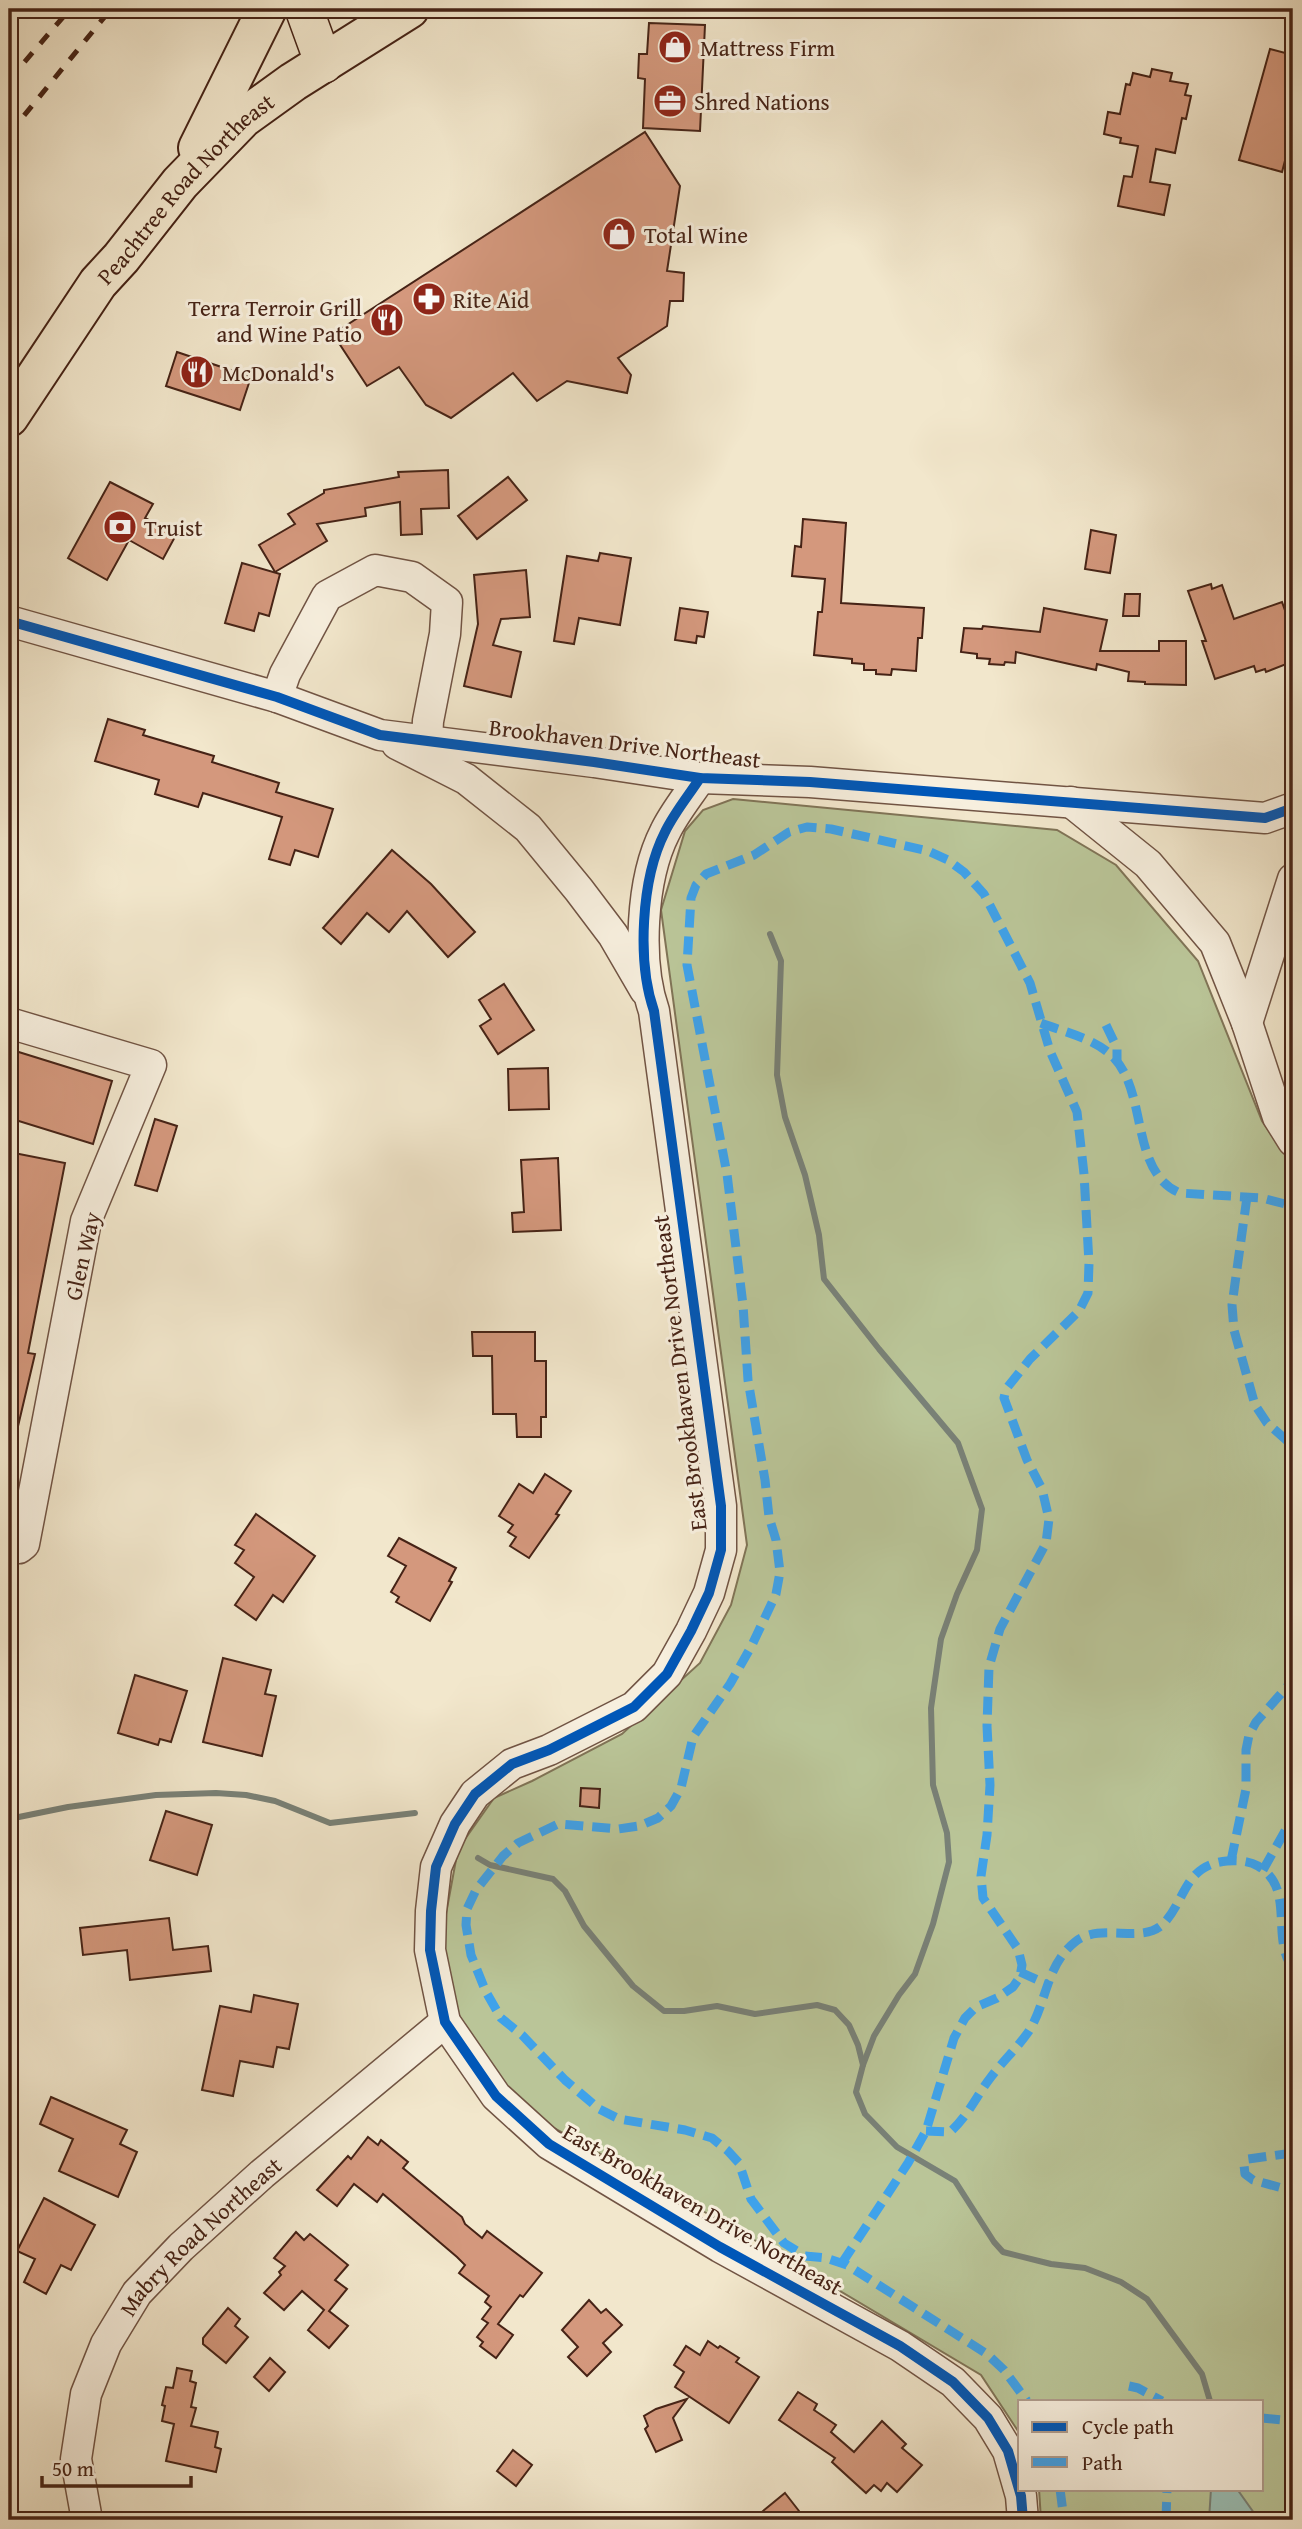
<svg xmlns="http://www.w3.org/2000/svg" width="1302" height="2529" viewBox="0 0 1302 2529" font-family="'Gentium Book Plus',serif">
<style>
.green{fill:#bac598;stroke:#807457;stroke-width:2}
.water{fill:#9bc0b7;stroke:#798177;stroke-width:2}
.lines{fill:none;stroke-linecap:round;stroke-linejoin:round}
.stream{stroke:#798177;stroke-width:6}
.building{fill:#d4987d;stroke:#462316;stroke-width:2}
.minor-casing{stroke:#715444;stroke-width:33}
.major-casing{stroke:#462316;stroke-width:40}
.highway-casing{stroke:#462316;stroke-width:42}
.minor{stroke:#f7efde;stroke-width:30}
.major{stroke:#f2e7cc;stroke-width:37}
.highway{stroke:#f2e7cc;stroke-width:38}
.rail{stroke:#462316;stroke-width:5;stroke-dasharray:12 12;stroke-linecap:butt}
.quiet{stroke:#3fa2ea;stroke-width:9;stroke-dasharray:18 9;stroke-linecap:butt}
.cycleway-casing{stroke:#f7efde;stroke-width:15}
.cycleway{stroke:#0057b8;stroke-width:10}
.labels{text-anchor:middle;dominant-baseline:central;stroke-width:6;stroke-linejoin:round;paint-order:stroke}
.poi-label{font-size:23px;fill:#462316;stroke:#f7efde;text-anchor:start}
.street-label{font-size:23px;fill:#462316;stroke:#f7efde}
</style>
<rect width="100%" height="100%" fill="#f2e7cc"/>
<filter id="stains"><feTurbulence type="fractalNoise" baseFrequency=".00286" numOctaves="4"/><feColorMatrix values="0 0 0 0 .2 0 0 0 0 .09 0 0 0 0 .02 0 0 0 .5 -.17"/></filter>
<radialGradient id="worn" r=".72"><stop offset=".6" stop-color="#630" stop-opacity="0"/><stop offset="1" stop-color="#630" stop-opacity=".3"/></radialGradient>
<polygon class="green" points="733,799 1057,830 1116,865 1198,961 1262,1121 1293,1165 1293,2520 1041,2520 1039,2489 1262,2489 1262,2401 1020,2401 1020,2434 981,2375 751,2238 540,2120 494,2079 455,2008 441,1941 458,1849 494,1798 532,1781 622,1734 700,1663 731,1605 747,1545 661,910 685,831 703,810"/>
<polygon class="water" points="1211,2489 1237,2489 1259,2520 1209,2520"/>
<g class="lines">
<g class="stream">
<polyline points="770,934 781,961 777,1075 785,1117 805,1175 819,1235 824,1279 879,1349 958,1443 982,1509 977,1550 957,1594 941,1639 931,1708 933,1785 947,1833 949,1862 933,1924 915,1974 899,1995 874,2036 863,2065"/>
<polyline points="9,1819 68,1807 156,1795 216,1793 246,1795 275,1801 330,1823 415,1813"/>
<polyline points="478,1858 490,1865 553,1879 565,1891 584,1926 633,1986 664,2011 684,2011 717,2006 755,2014 817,2005 835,2010 849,2025 858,2045 863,2065 856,2092 865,2114 897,2147 955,2181 994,2242 1003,2252 1051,2264 1085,2268 1121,2282 1147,2299 1202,2374 1210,2401"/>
</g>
</g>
<g class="building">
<polygon points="649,23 705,25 700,131 643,128 645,79 638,78 639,54 647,54"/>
<polygon points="1270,49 1293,55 1293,130 1282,172 1239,160"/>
<polygon points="1152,69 1172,73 1170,81 1188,84 1185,95 1191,96 1186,119 1182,118 1175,153 1156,149 1150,182 1170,185 1164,215 1118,206 1124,176 1132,177 1138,146 1120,143 1121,138 1104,134 1108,112 1120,114 1126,84 1130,85 1133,73 1150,77"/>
<polygon points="645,132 680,186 667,271 684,273 683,301 670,301 667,326 618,358 631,375 627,393 567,381 537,401 513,373 451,418 426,405 399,367 367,386 333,334"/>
<polygon points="177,352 251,377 240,410 166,386"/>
<polygon points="448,470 449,508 421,509 422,534 401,535 400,502 365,508 366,516 317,524 327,541 275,572 259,545 295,524 288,514 324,493 324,490 399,477 398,472"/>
<polygon points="508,477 527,500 477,539 458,516"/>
<polygon points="110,482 153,504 145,518 176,535 163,559 129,540 107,580 68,558"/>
<polygon points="803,519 846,523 841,603 924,608 922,638 918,638 916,671 892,669 891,675 876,674 876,670 864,670 864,664 852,663 852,659 814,655 818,612 822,612 825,579 792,576 795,546 801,547"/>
<polygon points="1091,530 1116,535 1110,573 1085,569"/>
<polygon points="600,553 631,558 620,625 579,618 574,644 554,641 567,556 598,561"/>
<polygon points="242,563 280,574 269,616 259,613 254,631 225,623"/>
<polygon points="526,570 530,617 501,619 493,645 521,652 511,697 464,686 478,624 474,575"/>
<polygon points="1211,584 1212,589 1222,585 1234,619 1282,602 1293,633 1293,659 1288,660 1289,663 1266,672 1265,669 1256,672 1254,666 1215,679 1202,641 1206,641 1188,591"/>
<polygon points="1125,594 1140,594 1139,616 1123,616"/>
<polygon points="680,608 708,612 704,637 697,636 696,643 675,640"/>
<polygon points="1044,608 1107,620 1100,651 1159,651 1159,641 1186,641 1186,685 1145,684 1145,682 1128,681 1129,672 1097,664 1096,670 1016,652 1015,663 1005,662 1004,665 989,664 990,659 977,658 977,654 961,652 964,628 982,629 983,626 1040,632"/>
<polygon points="108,719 145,730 143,735 214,756 212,762 279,783 276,792 333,809 318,857 295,850 290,865 269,859 282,817 203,793 198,807 155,794 159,780 95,761"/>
<polygon points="392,850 431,884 475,932 448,957 407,911 389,932 367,913 341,944 323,928"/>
<polygon points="504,984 534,1030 498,1054 480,1026 491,1019 479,1000"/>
<polygon points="9,1049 112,1081 93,1144 9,1118"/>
<polygon points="548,1068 549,1109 509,1110 508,1069"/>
<polygon points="155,1119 177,1126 157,1191 135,1185"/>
<polygon points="9,1152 65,1163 28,1353 35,1354 15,1439 9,1439"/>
<polygon points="558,1158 561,1230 513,1232 512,1213 524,1212 521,1160"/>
<polygon points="472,1332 535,1332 535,1361 546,1361 546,1417 541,1417 541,1437 517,1437 516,1414 493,1414 492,1356 473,1356"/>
<polygon points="545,1474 571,1491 556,1514 559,1515 529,1558 510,1546 516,1537 508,1532 513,1525 499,1516 519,1484 533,1493"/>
<polygon points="256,1514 315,1556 283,1602 273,1595 256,1620 235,1605 254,1577 235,1563 244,1550 235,1545"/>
<polygon points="399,1538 456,1568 449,1581 452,1582 430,1621 396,1602 399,1597 391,1592 406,1566 388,1556"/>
<polygon points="223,1658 271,1670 265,1694 276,1696 262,1756 203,1742"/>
<polygon points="135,1675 187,1691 171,1742 160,1739 158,1745 118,1733"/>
<polygon points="581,1788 600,1789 599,1808 580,1806"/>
<polygon points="166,1811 212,1825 197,1875 150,1860"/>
<polygon points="169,1918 173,1950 208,1946 211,1971 130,1980 127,1950 83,1955 80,1928"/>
<polygon points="254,1995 298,2004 289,2049 277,2047 273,2067 240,2061 233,2096 202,2090 220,2006 251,2012"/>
<polygon points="51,2097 127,2130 120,2144 137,2152 118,2197 59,2171 73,2139 40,2124"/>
<polygon points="368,2137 378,2145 381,2140 408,2162 403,2168 462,2217 465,2224 482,2238 487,2231 542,2273 523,2297 520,2295 498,2324 513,2335 496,2358 480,2346 483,2342 477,2337 488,2323 482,2319 491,2307 485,2302 489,2296 459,2273 465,2265 457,2257 383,2194 377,2202 354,2184 337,2206 317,2190 348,2156 351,2159"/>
<polygon points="44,2198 95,2225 71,2270 61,2265 46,2294 24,2282 35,2259 17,2251"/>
<polygon points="296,2232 304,2240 310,2234 348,2265 335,2280 347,2289 329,2311 348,2326 329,2348 308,2330 324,2310 302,2291 284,2310 264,2293 281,2275 279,2272 285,2266 274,2258"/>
<polygon points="589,2300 601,2313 606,2309 622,2325 603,2343 611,2352 587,2376 568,2357 578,2347 562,2330"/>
<polygon points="228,2308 240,2319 235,2326 248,2337 226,2363 203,2344 203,2338"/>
<polygon points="708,2341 718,2348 720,2346 739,2358 736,2362 759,2377 729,2423 675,2387 684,2372 674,2365 686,2346 700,2355"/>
<polygon points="270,2358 285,2372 269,2391 254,2377"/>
<polygon points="177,2368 192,2371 190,2381 196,2383 191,2407 196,2408 191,2426 218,2432 215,2447 221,2449 216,2472 166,2461 174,2424 162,2421 165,2406 162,2405 166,2387 173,2388"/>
<polygon points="798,2392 817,2404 814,2410 836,2425 831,2432 854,2452 882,2421 906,2444 902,2448 922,2465 897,2492 887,2483 881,2491 874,2485 866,2493 832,2462 835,2458 779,2420"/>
<polygon points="687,2399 673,2418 682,2440 656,2452 645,2429 648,2426 644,2416 656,2409"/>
<polygon points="513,2450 532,2465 516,2486 497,2471"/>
<polygon points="785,2493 799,2511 788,2520 752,2520"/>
</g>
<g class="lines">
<defs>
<g id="minor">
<polyline points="9,621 277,697 380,735 594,762 700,778 810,782 1265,818 1293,808"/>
<polyline points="277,697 285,674 327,596 375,570 412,577 447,602 445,634 428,721 427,741"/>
<polyline points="397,744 466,779 528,828 579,890 613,935 645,990"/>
<path d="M700,778C689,795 674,813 665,832C641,879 637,962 654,1011L721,1506V1550L709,1593L691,1631L667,1674L634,1707L549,1750L512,1764L475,1794L455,1824L436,1867L431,1911L430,1950L445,2022L496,2096L549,2144L720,2247L900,2346L953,2382L988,2418L1008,2451L1021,2496L1023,2520"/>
<polyline points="1071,802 1148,864 1215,943 1247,1023 1278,1117 1293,1141"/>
<polyline points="9,1023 151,1065 86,1221 24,1544 19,1548 9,1546"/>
<polyline points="1247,1023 1293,879"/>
<path id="s1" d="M87,2520L76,2459L86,2394L106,2344L137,2293L181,2247L262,2174L445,2022"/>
</g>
<polyline id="major" points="304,9 324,64"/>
<g id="highway">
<polyline points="198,148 267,9"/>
<path id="s2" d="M9,417L98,283L121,258L180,183L243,118L293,82L409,9"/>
</g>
</defs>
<use href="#minor" class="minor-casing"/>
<use href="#major" class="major-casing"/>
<use href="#highway" class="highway-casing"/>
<use href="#minor" class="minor"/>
<use href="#major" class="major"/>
<use href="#highway" class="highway"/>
<g class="rail">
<polyline points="9,80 70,9"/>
<polyline points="9,134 111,9"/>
</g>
<g class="quiet">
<path d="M1041,1023C1064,1032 1097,1039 1114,1058C1148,1094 1130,1172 1180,1193L1262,1198L1293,1206"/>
<polyline points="1106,1025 1117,1048 1117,1063"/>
<polyline points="1247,1197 1232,1305 1234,1330 1255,1405 1267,1423 1293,1446"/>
<polyline points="1231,1861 1246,1789 1246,1750 1249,1735 1256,1722 1293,1680"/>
<polyline points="1263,1870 1293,1817"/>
<polyline points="1020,1972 1047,1984"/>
<path d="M926,2131L950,2132C968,2116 977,2095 991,2077C1003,2061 1018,2047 1029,2031C1047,2002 1046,1965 1075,1942C1100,1922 1141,1944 1162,1925C1186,1902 1183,1865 1227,1861C1237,1860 1249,1861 1258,1866C1296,1888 1270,1939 1293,1968"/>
<polyline points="1293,2153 1248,2159 1244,2165 1245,2174 1253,2180 1293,2191"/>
<polyline points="842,2263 908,2163 926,2131 954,2038 965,2018 976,2007 997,1998 1013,1987 1020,1977 1022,1965 1018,1949 983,1898 981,1876 987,1835 990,1785 987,1726 989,1667 1000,1629 1046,1543 1049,1519 1042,1489 1027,1460 1004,1398 1006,1389 1030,1359 1079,1311 1088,1293 1089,1263 1084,1174 1077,1112 1050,1051 1030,983 984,894 964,872 948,860 928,851 831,829 807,827 789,832 754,855 706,874 696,885 691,898 687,965 727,1174 743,1305 748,1380 765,1480 769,1517 776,1540 780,1572 776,1594 752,1645 730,1684 693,1737 681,1788 671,1806 658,1818 639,1826 618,1829 558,1824 518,1843 503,1856 476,1890 467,1909 466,1925 471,1955 486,1992 501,2018 522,2035 565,2080 599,2109 619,2119 685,2130 712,2138 728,2151 739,2163 751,2199 784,2243 805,2256 826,2258 847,2265 987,2354 1004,2370 1027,2401"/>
<polyline points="1129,2386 1138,2388 1162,2401"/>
<polyline points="1262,2418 1293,2421"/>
<polyline points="1060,2489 1064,2520"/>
<polyline points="1166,2520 1167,2489"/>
</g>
<defs>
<g id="cycleway">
<polyline points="9,621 277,697 380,735 594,762 700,778 810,782 1265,818 1293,808"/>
<path d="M700,778C689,795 674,813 665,832C641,879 637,962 654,1011L721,1506V1550L709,1593L691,1631L667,1674L634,1707L549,1750L512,1764L475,1794L455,1824L436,1867L431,1911L430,1950L445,2022L496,2096L549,2144L720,2247L900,2346L953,2382L988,2418L1008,2451L1021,2496L1023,2520"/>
</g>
</defs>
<use href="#cycleway" class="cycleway-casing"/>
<use href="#cycleway" class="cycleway"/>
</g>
<defs>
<symbol id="shop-disc" viewBox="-11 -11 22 22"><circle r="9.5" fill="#8f2418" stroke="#f7efde"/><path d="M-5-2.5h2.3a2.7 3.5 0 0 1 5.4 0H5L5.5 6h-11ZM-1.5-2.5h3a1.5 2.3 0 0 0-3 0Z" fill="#fff"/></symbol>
<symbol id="office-disc" viewBox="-11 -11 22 22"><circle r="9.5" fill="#8f2418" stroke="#f7efde"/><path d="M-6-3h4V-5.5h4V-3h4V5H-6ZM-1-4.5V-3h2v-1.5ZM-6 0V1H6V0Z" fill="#fff"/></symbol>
<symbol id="pharmacy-disc" viewBox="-11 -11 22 22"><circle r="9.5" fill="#8f2418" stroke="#f7efde"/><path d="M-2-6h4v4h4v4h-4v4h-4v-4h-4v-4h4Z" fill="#fff"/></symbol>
<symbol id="restaurant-disc" viewBox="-11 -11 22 22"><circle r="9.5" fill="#8f2418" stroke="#f7efde"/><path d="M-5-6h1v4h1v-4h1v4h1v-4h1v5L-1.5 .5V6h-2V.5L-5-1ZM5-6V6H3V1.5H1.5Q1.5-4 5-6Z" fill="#fff"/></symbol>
<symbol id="bank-disc" viewBox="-11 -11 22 22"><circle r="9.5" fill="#8f2418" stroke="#f7efde"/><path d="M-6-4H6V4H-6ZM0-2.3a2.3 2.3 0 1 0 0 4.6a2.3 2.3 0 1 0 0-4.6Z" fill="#fff"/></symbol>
</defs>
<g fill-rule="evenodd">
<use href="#shop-disc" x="656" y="28" width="38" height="38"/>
<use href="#office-disc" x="651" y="82" width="38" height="38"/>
<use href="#shop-disc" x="600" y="215" width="38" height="38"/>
<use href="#pharmacy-disc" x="410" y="280" width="38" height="38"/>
<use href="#restaurant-disc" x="368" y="301" width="38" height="38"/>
<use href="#restaurant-disc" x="178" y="353" width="38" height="38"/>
<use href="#bank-disc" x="101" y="508" width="38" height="38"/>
</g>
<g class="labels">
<g class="poi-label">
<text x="700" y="47">Mattress Firm</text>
<text x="694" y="101">Shred Nations</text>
<text x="644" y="234">Total Wine</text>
<text x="453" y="299">Rite Aid</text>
<text x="362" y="307" text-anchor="end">Terra Terroir Grill<tspan x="362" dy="26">and Wine Patio</tspan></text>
<text x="222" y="372">McDonald's</text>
<text x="144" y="527">Truist</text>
</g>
<g class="street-label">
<text stroke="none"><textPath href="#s2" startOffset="290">Peachtree Road Northeast</textPath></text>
<text transform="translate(625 743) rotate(7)">Brookhaven Drive Northeast</text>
<text transform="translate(82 1256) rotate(-77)">Glen Way</text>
<text transform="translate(679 1373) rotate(-97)">East Brookhaven Drive Northeast</text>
<text transform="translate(703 2209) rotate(30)">East Brookhaven Drive Northeast</text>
<text stroke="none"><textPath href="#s1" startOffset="326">Mabry Road Northeast</textPath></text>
</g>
</g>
<rect width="1302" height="2529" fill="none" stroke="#f2e7cc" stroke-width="35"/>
<rect x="10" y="10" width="1281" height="2508" fill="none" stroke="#462316" stroke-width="3.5"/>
<rect x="18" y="18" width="1267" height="2494" fill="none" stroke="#462316" stroke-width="2"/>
<rect x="1018" y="2400" width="245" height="91" fill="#f7efde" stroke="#b09d8e" stroke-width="2"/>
<rect x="1032" y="2422" width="35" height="10" fill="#0057b8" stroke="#b09d8e" stroke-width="2"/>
<text x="1082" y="2434" font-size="21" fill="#462316">Cycle path</text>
<rect x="1032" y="2457" width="35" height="10" fill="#3fa2ea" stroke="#b09d8e" stroke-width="2"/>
<text x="1082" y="2470" font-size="21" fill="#462316">Path</text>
<path d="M42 2476v10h149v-10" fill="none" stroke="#462316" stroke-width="3.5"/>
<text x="52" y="2476" font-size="21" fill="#462316" stroke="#f7efde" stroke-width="5" paint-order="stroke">50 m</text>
<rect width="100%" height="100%" filter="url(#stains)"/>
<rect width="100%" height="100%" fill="url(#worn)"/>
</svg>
